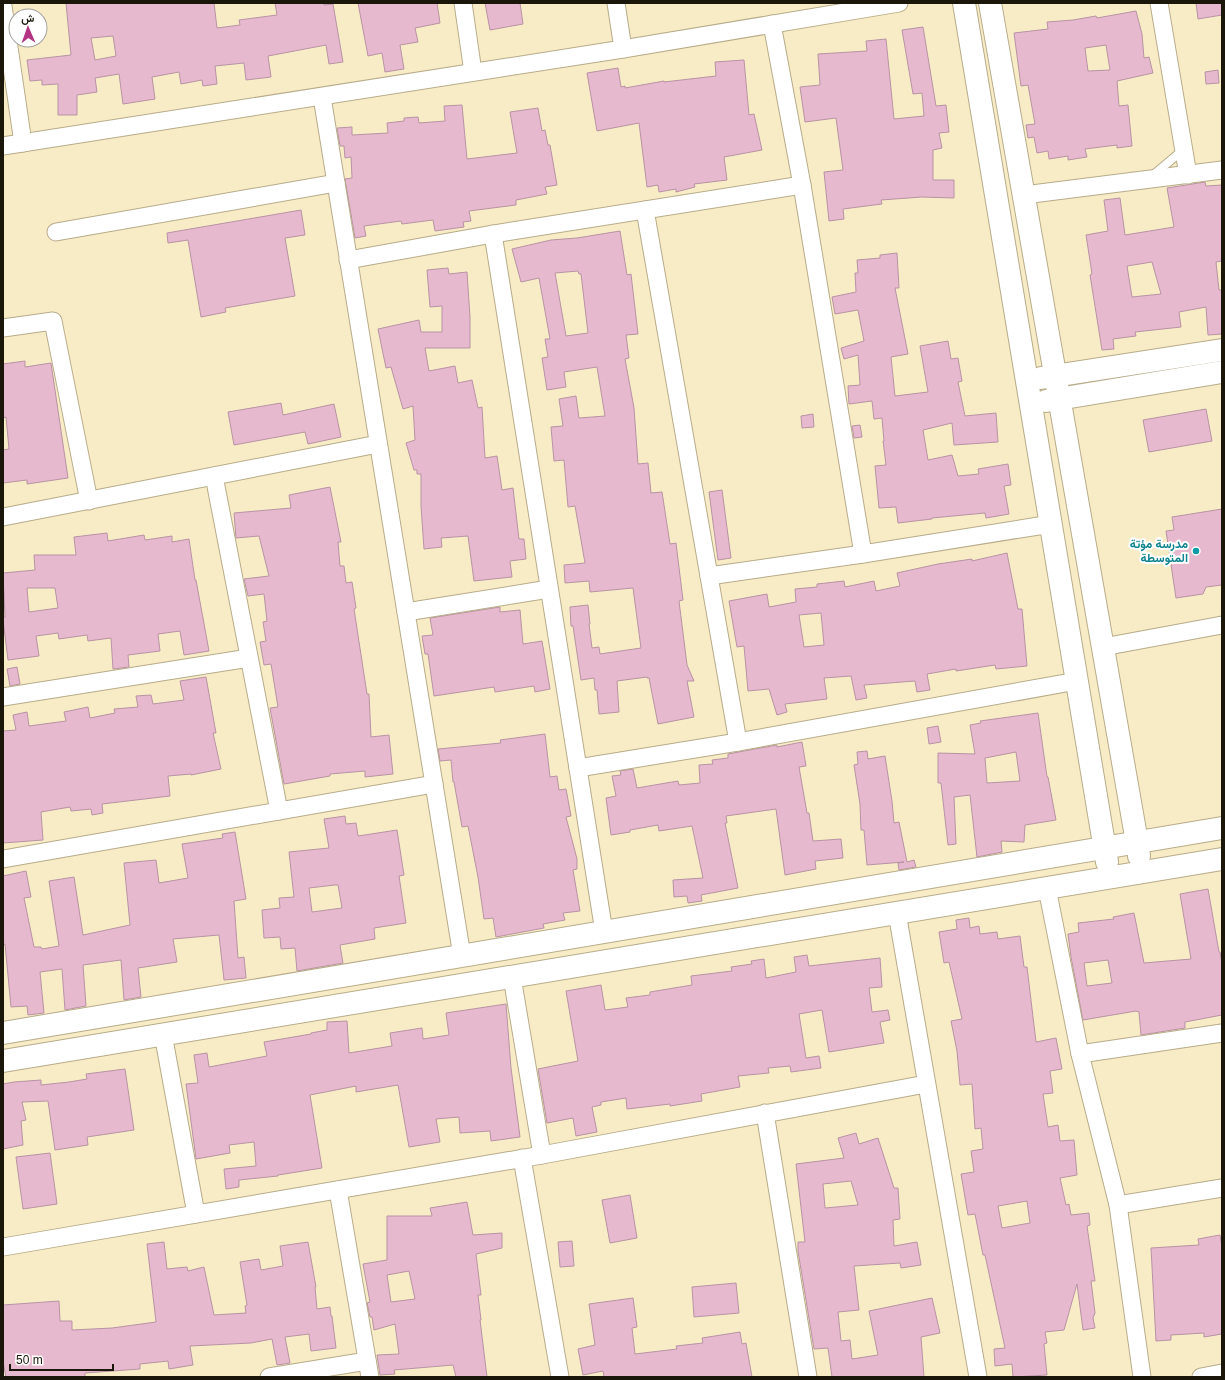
<svg xmlns="http://www.w3.org/2000/svg" width="1225" height="1380" viewBox="0 0 1225 1380" font-family="Helvetica,Vazirmatn,sans-serif">
<style>
.building{fill:#e6b9ce;stroke:#b893a4;fill-rule:evenodd}
.lines{fill:none;stroke-linecap:round;stroke-linejoin:round}
.lane-casing{stroke:#b7ac89;stroke-width:10}
.street-casing{stroke:#b7ac89;stroke-width:19}
.secondary-casing{stroke:#b7ac89;stroke-width:24}
.lane{stroke:#fff;stroke-width:8}
.street{stroke:#fff;stroke-width:17}
.secondary{stroke:#fff;stroke-width:22}
.culture-dot{fill:#0f9aa8;stroke:#fff;stroke-width:1.5}
.labels{text-anchor:middle;dominant-baseline:central;stroke-width:4;stroke-linejoin:round;paint-order:stroke}
.culture-label{font-size:12px;font-weight:bold;fill:#0d838f;stroke:#fff;text-anchor:end}
</style>
<rect width="100%" height="100%" fill="#f8ecc7"/>
<g class="building">
<path d="M66,3H214L217,28L240,25L239,20L277,15L275,3H324V5L333,4L343,62L329,64L326,45L268,56L271,77L246,80L244,63L215,66L217,84L203,86L202,80L181,84L179,72L152,77L155,99L123,104L119,74L95,78L97,92L77,95V115H58V84L42,85V80L30,81L27,60L71,55ZM113,36L116,56L95,60L91,38Z"/>
<polygon points="358,3 437,3 440,23 415,28 418,42 400,45 404,69 385,72 382,53 368,56"/>
<polygon points="485,3 520,3 523,24 490,30"/>
<polygon points="1196,3 1222,3 1222,15 1198,19"/>
<path d="M1136,11L1142,34L1144,58L1149,57L1153,73L1117,81L1119,106L1128,105L1132,146L1117,148V145L1085,149L1087,157L1068,160V156L1049,159L1048,151L1037,153L1034,137L1028,138L1026,125L1035,124L1028,85L1021,86L1014,33L1048,29L1047,22L1073,20L1096,16L1097,18ZM1106,45L1110,70L1088,71L1085,48Z"/>
<polygon points="923,27 936,106 946,105 949,132 939,133 942,148 933,150 933,180 954,180 954,198 922,197 881,200 882,204 843,209 844,219 829,221 824,172 843,170 836,118 805,122 800,87 820,85 818,54 867,51 866,41 886,39 894,119 924,116 922,93 913,94 902,30"/>
<polygon points="744,60 749,115 754,114 762,150 724,157 727,180 694,184 695,187 676,192 676,189 659,192 658,185 647,187 639,123 597,131 587,73 618,68 621,87 625,86 625,88 664,81 664,82 716,76 715,62"/>
<polygon points="1218,70 1219,83 1206,84 1205,72"/>
<polygon points="462,105 467,159 517,153 510,112 538,108 542,131 545,130 548,145 550,145 557,185 545,187 547,194 516,200 516,205 469,211 471,221 463,222 464,227 435,231 433,220 402,224 401,221 364,226 366,236 355,238 345,179 352,178 351,157 345,158 344,146 340,146 337,128 352,127 352,135 388,133 387,123 404,121 404,118 418,117 419,123 445,121 444,106"/>
<path d="M1205,182L1206,186L1222,185V261L1216,262L1219,290H1222V334L1208,335L1206,307L1179,312L1181,327L1135,332L1136,336L1113,339L1114,349L1102,350L1090,275L1092,274L1086,235L1108,231L1104,200L1120,198L1125,235L1174,227L1167,188ZM1152,262L1161,294L1132,297L1127,266Z"/>
<polygon points="301,210 305,235 285,238 295,296 225,308 226,312 201,317 188,240 168,243 167,233"/>
<path d="M620,231L627,275L631,274L638,334L626,335L629,358L625,359L634,408L638,464L648,463L651,493L662,492L670,544L676,543L683,600L679,601L687,665L694,681H687L694,717L658,724L649,678H647V677L617,681L619,712L599,714L597,690H595L594,678L581,680L573,626H571L570,607L588,605L590,624H589L592,648L599,647L600,654L641,648L633,588L590,592L589,581L565,583L564,565L585,563L575,506L568,507L564,460L554,461L551,427L563,426L559,399L576,396L579,418L605,416L597,367L564,372L566,387L547,390L542,358L548,357L545,339H550L539,278L521,282L512,249L551,240L577,238ZM578,271L579,274H581L588,333L566,336L555,273Z"/>
<polygon points="897,253 899,288 895,288 908,354 891,357 895,396 928,392 920,346 948,341 951,359 958,358 962,381 958,382 965,416 996,413 998,442 954,445 952,423 923,430 928,460 952,455 958,476 979,474 978,469 1008,464 1011,485 1004,486 1009,514 986,518 985,513 932,518 932,519 898,523 896,507 879,508 875,466 886,465 883,441 884,441 882,418 874,419 872,401 849,404 848,386 860,385 858,355 844,359 841,348 864,341 858,310 835,314 832,297 856,292 855,273 858,273 857,260 880,258 880,255"/>
<polygon points="448,268 449,274 467,272 470,317 470,348 425,348 429,371 455,366 458,383 472,380 478,408 482,407 485,458 497,456 502,490 513,488 519,539 524,539 526,559 510,561 512,577 474,581 468,536 441,538 442,547 424,549 421,506 421,474 417,474 417,470 414,470 406,443 415,440 413,406 403,409 391,367 386,368 378,329 419,320 421,332 442,332 442,306 430,307 427,270"/>
<polygon points="25,361 25,367 51,363 68,478 27,484 27,480 3,483 3,450 9,449 6,417 3,418 3,364"/>
<polygon points="281,403 283,415 334,404 341,437 308,444 305,432 234,445 228,412"/>
<polygon points="1206,409 1212,441 1149,452 1143,420"/>
<polygon points="813,414 814,427 802,428 801,416"/>
<polygon points="860,425 862,437 854,438 852,426"/>
<polygon points="330,487 341,542 338,542 340,566 344,566 346,583 352,582 356,608 354,609 367,694 369,694 371,737 389,735 393,774 365,777 365,771 330,774 330,776 284,784 270,708 278,707 271,664 264,665 260,642 266,641 263,622 267,621 264,594 248,596 244,579 269,576 259,536 236,538 234,513 291,508 289,495"/>
<polygon points="722,490 731,558 718,560 709,492"/>
<polygon points="1222,509 1222,585 1206,587 1203,594 1176,598 1166,531 1174,530 1172,517"/>
<path d="M107,533L108,541L144,535L145,540L172,536V542L189,539L195,580H196L209,651L184,655L180,631L158,634L160,651L128,655L129,667L113,669L111,638L88,641L87,635L59,639L58,633L36,636L39,656L8,660L3,620V617H5L3,573L35,570L34,555H76L74,537ZM27,588H55L58,608L29,612Z"/>
<path d="M1007,553L1018,609H1022L1027,666L996,669L995,665L956,671V669L927,674L930,690L917,692L915,681L864,685L867,698L856,700L851,676L824,678L827,699L785,704L787,712L777,715L769,689L748,691L744,646L737,647L729,601L767,594L769,607L796,602L795,589L817,587V584L844,581L845,587L874,581L876,591L900,586L897,573L938,564L972,559V561ZM821,613L824,645L804,647L799,615Z"/>
<polygon points="500,607 500,612 520,610 523,644 542,641 550,689 535,692 534,686 495,692 494,687 434,696 428,654 425,654 422,636 433,635 430,618"/>
<polygon points="17,667 20,684 10,686 7,669"/>
<polygon points="206,677 216,733 213,733 221,769 191,775 191,774 168,776 170,796 102,804 103,813 92,815 91,809 71,811 70,807 41,812 43,840 3,843 3,731 16,730 13,715 27,712 29,726 66,721 64,712 88,707 90,718 115,713 114,709 138,707 136,696 151,695 153,704 184,700 180,681"/>
<path d="M1038,713L1047,777H1048L1056,820L1025,825L1024,842L1001,841L1002,852L977,857L970,795L954,797L956,844L948,845L941,783H938V753L975,754L970,725L981,723L980,721ZM1016,752L1020,781L987,783L985,758Z"/>
<polygon points="938,726 941,742 929,744 927,728"/>
<polygon points="545,734 550,777 557,776 559,790 566,789 571,816 566,817 577,859 577,869 573,870 580,911 563,913 565,920 543,924 544,928 496,937 493,918 484,919 478,877 468,826 462,827 454,782 453,782 451,760 440,761 438,749 501,743 500,740"/>
<polygon points="802,742 806,766 799,767 807,813 809,813 813,841 841,839 843,858 815,861 816,869 785,875 776,809 726,816 727,823 725,823 738,888 701,895 702,901 688,903 687,896 674,897 673,880 703,878 692,826 659,831 658,825 630,830 630,832 611,835 606,798 616,796 612,776 621,775 620,771 633,769 637,788 678,781 679,785 700,783 699,765 713,764 712,760 728,758 728,754 777,745 777,747"/>
<polygon points="867,751 868,759 885,756 892,801 894,823 899,822 907,862 914,860 916,867 899,870 898,863 904,862 867,865 864,830 861,830 860,804 854,765 858,764 857,752"/>
<path d="M345,816L346,824L356,823L358,836L397,830L404,875L399,876L406,923L374,928L375,939L340,945L343,963L297,971L295,948L281,949L280,937L264,938L262,910L280,908L279,898L294,897L289,852L329,848L324,819ZM335,885H338L342,908L312,912L309,888Z"/>
<polygon points="235,832 246,899 234,901 238,958 244,957 246,978 224,980 219,935 173,939 177,962 138,968 141,997 124,1000 121,960 83,965 86,1006 65,1010 62,969 40,972 44,1013 28,1015 27,1006 11,1007 5,944 3,945 3,876 26,871 31,897 24,898 34,947 41,947 42,949 59,946 49,881 74,877 83,935 130,925 124,863 156,860 159,883 188,878 182,844 223,838 222,834"/>
<path d="M1208,889L1219,952H1220L1222,963V1015L1185,1022V1028L1141,1035L1139,1012L1136,1011L1083,1020L1071,957L1068,934L1079,932L1078,923L1114,919L1113,917L1134,913L1144,963L1191,959L1180,894ZM1108,960L1112,983L1087,986L1084,963Z"/>
<path d="M969,918L970,928L979,926L980,934L997,932L998,939L1020,936L1024,967H1027L1036,1042L1056,1038L1062,1069L1050,1071L1053,1093L1043,1094L1048,1127L1058,1125L1060,1141L1074,1140L1077,1175L1060,1178L1066,1205L1069,1204L1071,1215L1089,1213L1090,1225L1087,1226L1095,1281H1091L1095,1313L1093,1318L1095,1328L1083,1330L1077,1284L1064,1330L1045,1332L1047,1343L1044,1344L1047,1375L1013,1377L1012,1364L995,1366L994,1349L1005,1348L985,1255H983L975,1214L968,1215L961,1174L974,1172L971,1151L983,1149L981,1128L975,1129L972,1084L960,1085L957,1051L951,1021L962,1019L949,962L944,963L939,932L957,929L956,920ZM1027,1201L1030,1223L1002,1228L998,1206Z"/>
<polygon points="807,955 809,966 880,958 882,987 869,988 872,1012 888,1010 890,1020 880,1022 884,1043 829,1052 822,1010 799,1014 806,1058 819,1056 821,1068 791,1072 790,1066 768,1068 769,1073 738,1076 740,1087 701,1094 702,1101 670,1106 670,1104 627,1109 626,1098 601,1102 601,1105 592,1107 597,1132 576,1136 573,1118 547,1123 538,1069 578,1061 566,991 601,985 605,1010 628,1007 626,998 650,995 650,992 692,985 691,976 732,971 731,967 752,964 751,961 764,959 766,978 796,972 794,957"/>
<polygon points="506,1004 511,1068 520,1137 491,1141 490,1131 460,1133 459,1117 436,1119 440,1142 409,1147 398,1085 356,1092 356,1086 310,1095 322,1168 278,1175 278,1176 239,1180 239,1187 226,1189 224,1169 256,1166 254,1142 229,1145 230,1153 196,1159 186,1084 198,1083 194,1055 207,1053 209,1067 267,1056 264,1042 311,1034 311,1033 327,1030 327,1022 347,1021 349,1053 392,1046 390,1033 422,1028 423,1039 449,1035 446,1013"/>
<polygon points="125,1069 134,1130 87,1137 88,1145 55,1150 48,1101 22,1102 26,1120 21,1121 23,1145 3,1149 3,1084 14,1082 41,1080 41,1085 69,1082 87,1079 86,1074"/>
<path d="M856,1133L859,1144L878,1138L894,1188H898L900,1219L893,1220L894,1246L917,1242L921,1265L901,1268L900,1263L854,1266L859,1310L838,1312L841,1341L850,1340L852,1359L878,1355L869,1311L932,1298L940,1333L921,1337L924,1377H832L828,1348L814,1349L798,1251V1242H805L796,1164L844,1158L838,1138ZM851,1181L858,1205L825,1208L823,1184Z"/>
<polygon points="50,1153 57,1204 23,1209 16,1157"/>
<polygon points="630,1195 637,1238 610,1243 602,1200"/>
<path d="M467,1202L473,1235L502,1233V1248L476,1254L481,1295H478L481,1320H480L487,1377H456L453,1365L394,1370L395,1374L380,1375L377,1355L399,1354L395,1324L374,1330L372,1317H370L367,1303L370,1302L363,1264L387,1260V1216H432L430,1208ZM409,1271L415,1299L391,1302L387,1275Z"/>
<polygon points="1220,1235 1222,1247 1222,1334 1204,1337 1204,1333 1171,1335 1171,1340 1156,1341 1151,1248 1199,1245 1198,1239"/>
<polygon points="572,1241 574,1266 560,1267 558,1242"/>
<polygon points="164,1242 167,1269 187,1267 188,1271 204,1267 214,1315 246,1313 245,1306 247,1305 240,1262 259,1259 261,1270 283,1266 280,1246 308,1242 316,1287 315,1287 317,1309 330,1307 331,1316 332,1316 336,1348 311,1351 309,1334 285,1337 290,1363 277,1365 272,1339 251,1343 190,1346 193,1365 169,1369 168,1361 140,1364 140,1369 85,1373 85,1377 6,1377 3,1362 3,1305 59,1301 60,1321 72,1321 72,1330 112,1328 156,1322 147,1244"/>
<polygon points="736,1283 739,1313 694,1317 692,1287"/>
<polygon points="633,1298 637,1327 632,1328 635,1354 677,1349 676,1346 703,1343 702,1338 740,1332 742,1344 746,1343 752,1377 604,1377 603,1371 583,1375 578,1349 595,1345 589,1304"/>
</g>
<g class="lines">
<defs>
<polyline id="lane" points="1152,176 1183,150"/>
<g id="street">
<polyline points="463,3 473,72"/>
<polyline points="616,3 623,49"/>
<polyline points="1159,3 1188,175"/>
<polyline points="3,6 23,143"/>
<polyline points="772,24 802,185 863,554"/>
<polyline points="322,97 462,956"/>
<polyline points="3,146 623,49 899,3"/>
<polyline points="1024,195 1222,170"/>
<polyline points="645,210 738,742"/>
<polyline points="56,232 336,183"/>
<polyline points="493,234 604,932"/>
<polyline points="348,260 493,234 802,185"/>
<polyline points="3,328 53,321 89,501"/>
<polyline points="214,476 279,811"/>
<polyline points="3,517 378,444"/>
<polyline points="709,576 863,554 1051,524"/>
<polyline points="406,612 549,589"/>
<polyline points="1103,647 1222,625"/>
<polyline points="3,697 249,658"/>
<polyline points="578,768 738,742 1077,681"/>
<polyline points="3,859 434,784"/>
<polyline points="1047,888 1080,1054 1118,1205 1142,1377"/>
<polyline points="897,913 978,1377"/>
<polyline points="512,977 542,1155"/>
<polyline points="163,1034 196,1214"/>
<polyline points="1080,1054 1222,1033"/>
<polyline points="765,1113 808,1377"/>
<polyline points="522,1158 560,1377"/>
<polyline points="338,1190 370,1377"/>
<polyline points="1118,1205 1222,1188"/>
<polyline points="3,1247 542,1155 926,1084"/>
<polyline points="269,1377 367,1361"/>
<polyline points="1201,1377 1222,1373"/>
</g>
<g id="secondary">
<polyline points="964,3 1107,862"/>
<polyline points="990,3 1137,842 1139,856"/>
<polyline points="1041,378 1222,350"/>
<polyline points="1046,401 1222,372"/>
<polyline points="3,1033 1222,828"/>
<polyline points="3,1061 1222,859"/>
</g>
</defs>
<use href="#lane" class="lane-casing"/>
<use href="#street" class="street-casing"/>
<use href="#secondary" class="secondary-casing"/>
<use href="#lane" class="lane"/>
<use href="#street" class="street"/>
<use href="#secondary" class="secondary"/>
</g>
<circle class="culture-dot" cx="1196" cy="551" r="4"/>
<g class="labels">
<g class="culture-label">
<text x="1188" y="544">مدرسة مؤتة<tspan x="1188" dy="14">المتوسطة</tspan></text>
</g>
</g>
<rect width="1225" height="1380" fill="none" stroke="#1a1609" stroke-width="8"/>
<g transform="translate(28 28) rotate(358)"><circle r="19" fill="#ffffff" stroke="#a3a29d"/>
<path d="M0-3L7 15L0 10L-7 15Z" fill="#b23482"/>
<text y="-6" font-size="11" font-weight="bold" text-anchor="middle" fill="#1a1609">ش</text>
</g>
<path d="M10 1364v6h103v-6" fill="none" stroke="#1a1609" stroke-width="2"/>
<text x="16" y="1364" font-size="12" fill="#1a1609" stroke="#ffffff" stroke-width="3" paint-order="stroke">50 m</text>
</svg>
